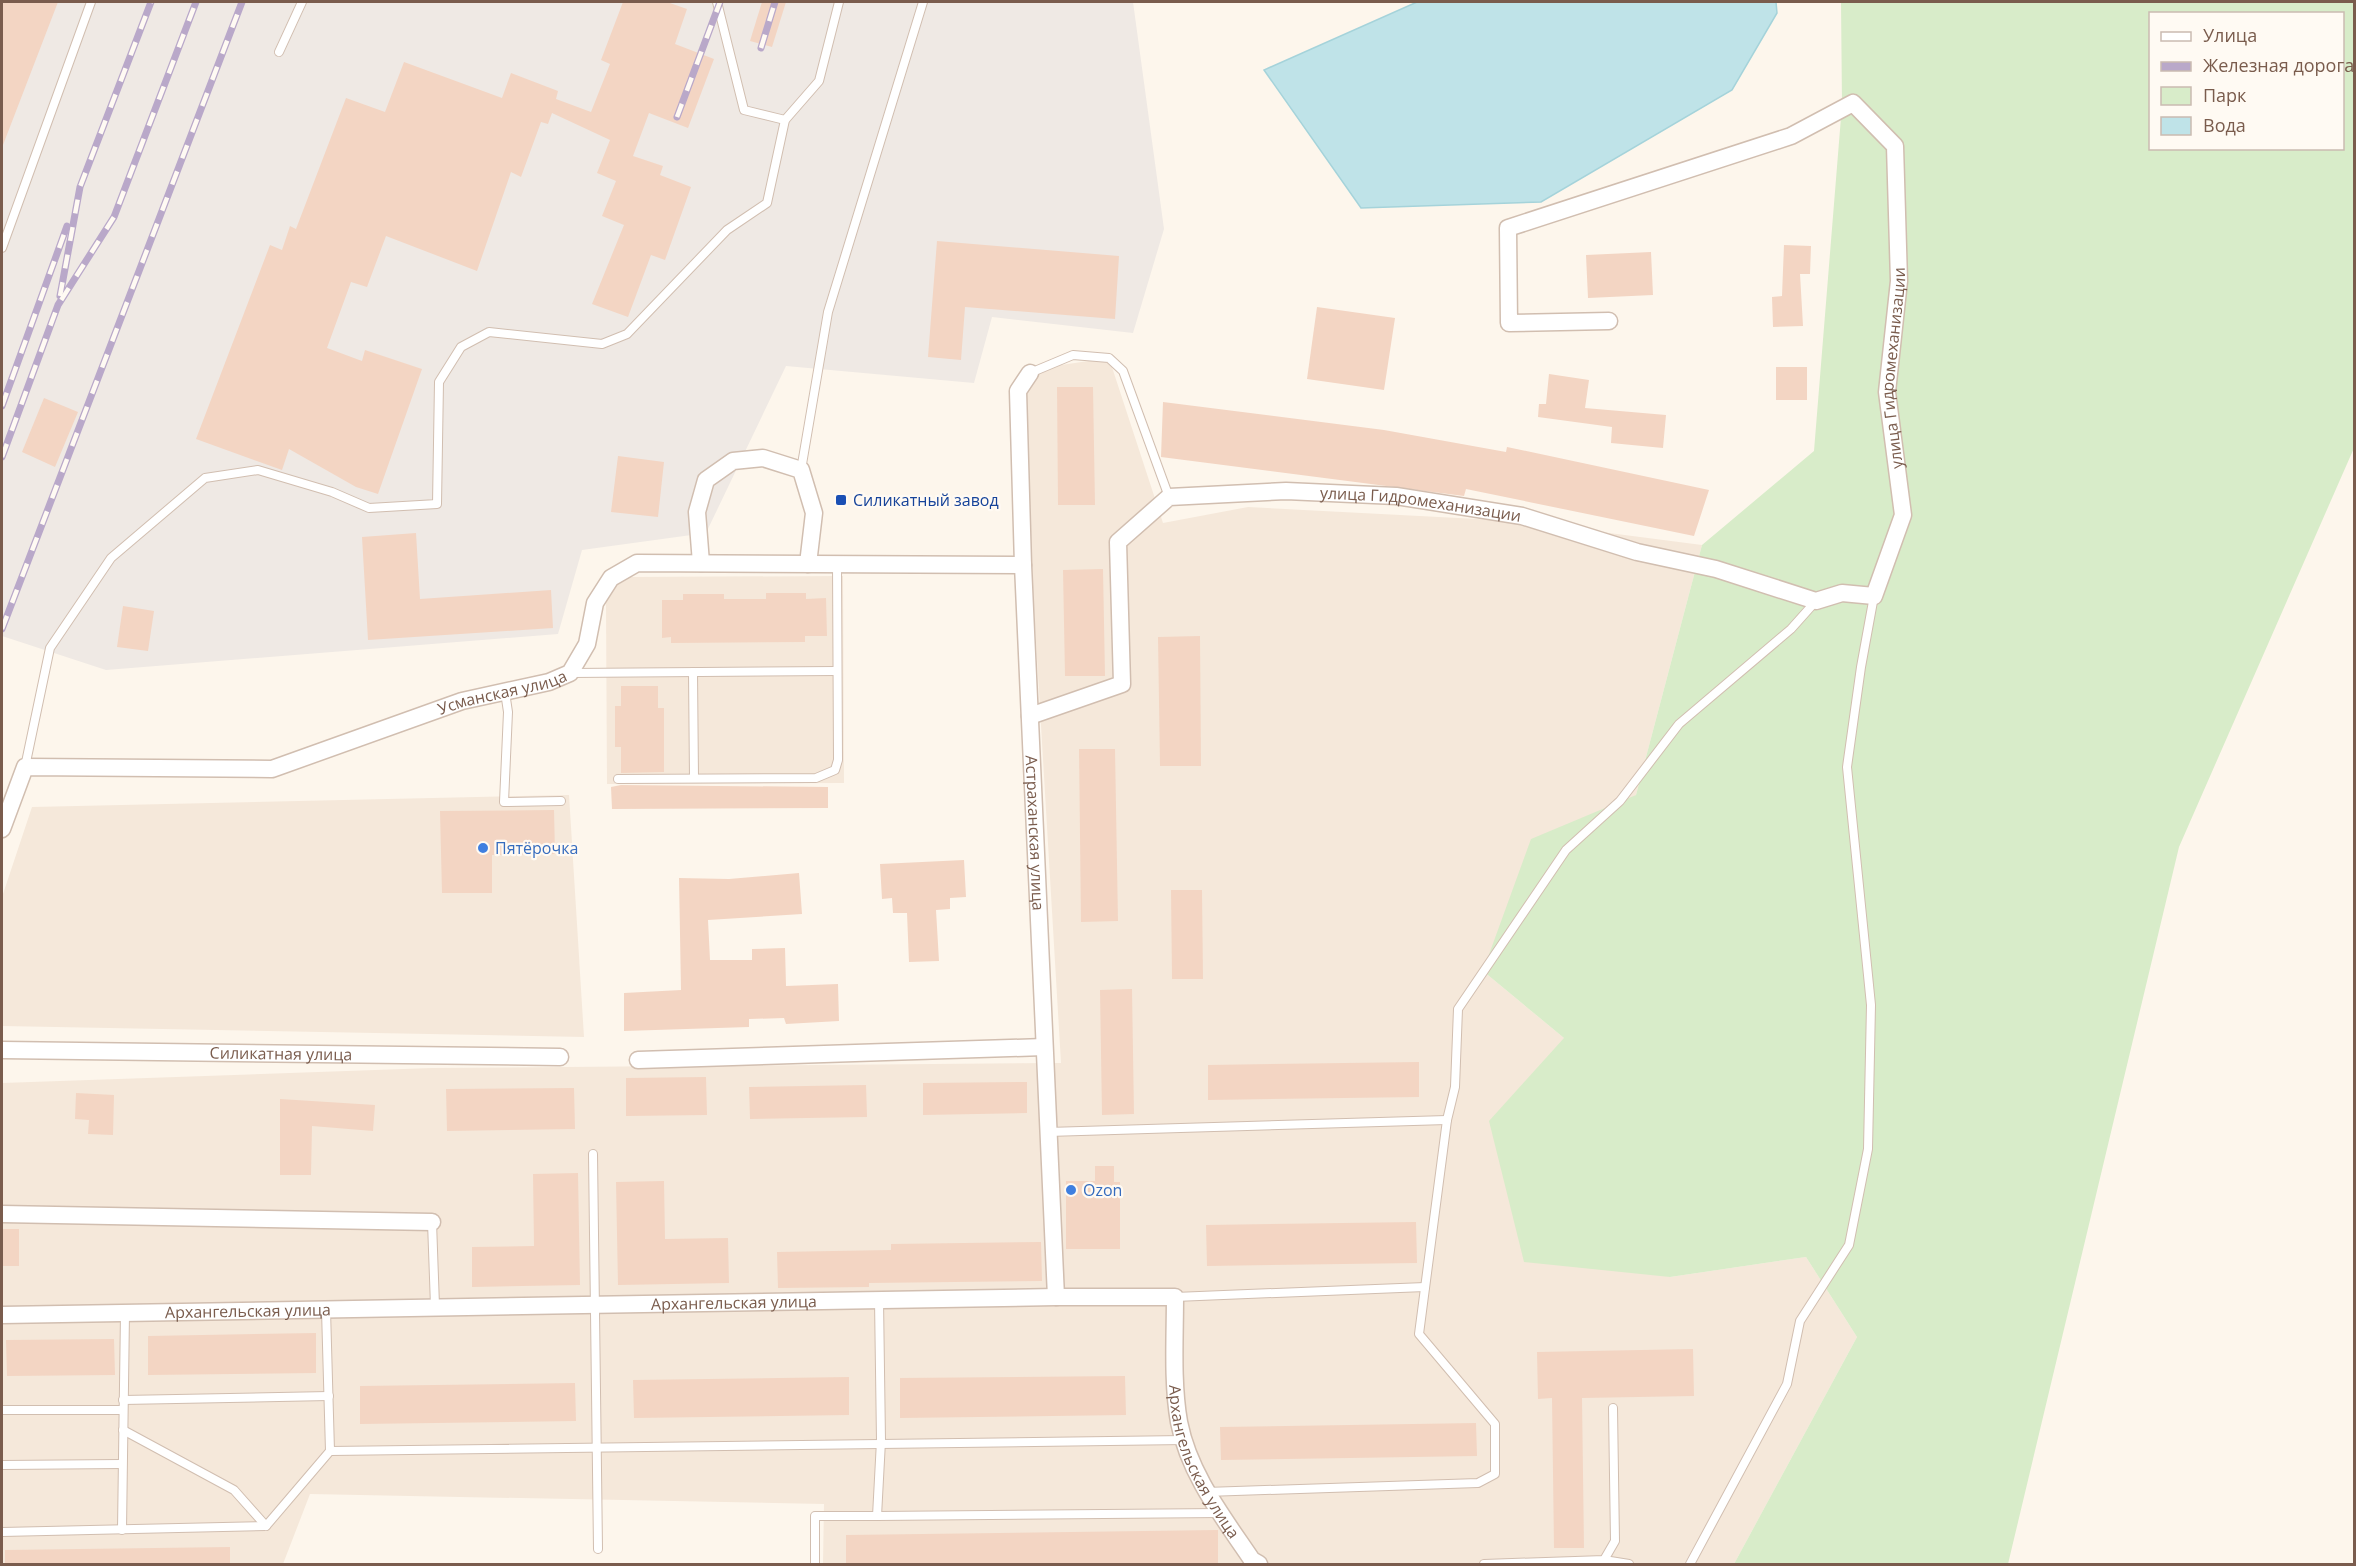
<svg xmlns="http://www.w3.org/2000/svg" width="2356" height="1566" viewBox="0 0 2356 1566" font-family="'Open Sans',sans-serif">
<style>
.residential{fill:#f5e8da}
.industrial{fill:#efe9e4}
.green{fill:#d8ecc9;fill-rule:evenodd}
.water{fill:#bfe3e8;stroke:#a5d3da;stroke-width:1.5}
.building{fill:#f3d5c3}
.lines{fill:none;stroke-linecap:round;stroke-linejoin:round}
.lane-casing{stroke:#d1beb0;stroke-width:10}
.street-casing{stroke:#d1beb0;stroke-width:19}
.lane{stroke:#fff;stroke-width:8}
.street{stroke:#fff;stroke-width:16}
.rail-casing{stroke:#b9a8c9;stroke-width:7}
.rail{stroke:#fffaf3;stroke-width:4.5;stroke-dasharray:14;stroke-linecap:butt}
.transit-dot{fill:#1a4fb4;stroke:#fffaf3;stroke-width:2}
.shop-dot{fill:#3f7fe0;stroke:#fffaf3;stroke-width:2}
.labels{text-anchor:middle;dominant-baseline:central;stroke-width:4.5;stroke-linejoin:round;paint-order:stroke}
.street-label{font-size:16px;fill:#7a5c4d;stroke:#fffaf3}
.transit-label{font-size:16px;fill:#164399;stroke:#fffaf3;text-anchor:start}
.shop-label{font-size:16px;fill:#366cbe;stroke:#fffaf3;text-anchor:start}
</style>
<rect width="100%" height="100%" fill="#fdf6ec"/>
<g class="residential">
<polygon points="1109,358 1163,523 1248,507 1516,521 1702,545 1636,795 1483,971 1564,1038 1670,1277 1806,1257 1857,1337 1734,1564 823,1564 824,1504 310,1494 283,1564 2,1564 2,1083 432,1068 1061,1063 1020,371"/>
<polygon points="843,576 844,783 607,784 606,605 607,591 617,581 630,577"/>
<polygon points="569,795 584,1037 2,1026 2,897 32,807"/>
</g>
<polygon class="industrial" points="2,2 1133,2 1164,229 1133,333 992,317 974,383 786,366 706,533 582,550 558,634 106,670 2,636"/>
<path class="green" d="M1841,2H2354V448L2179,847L2008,1564H1734L1857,1337L1806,1257L1670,1277L1524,1262L1489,1121L1564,1038L1483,971L1531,839L1636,795L1702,545L1814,451L1842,105ZM2150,14H2342V148H2150Z"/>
<polygon class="water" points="1417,2 1776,2 1777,13 1732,90 1541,202 1361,208 1264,70"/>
<g class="building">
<polygon points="2,2 58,2 3,145 2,145"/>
<polygon points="623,2 667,2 687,9 675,44 714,59 688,128 649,113 633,156 663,166 660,175 691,187 665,260 651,255 628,317 592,304 624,225 602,216 616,181 597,173 610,140 552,113 548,124 541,122 521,177 511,172 477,271 386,236 367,287 351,282 327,348 362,361 365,350 422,369 378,494 356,487 289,449 282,470 196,439 270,245 282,250 290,226 296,229 346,98 385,112 404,62 502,98 511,73 558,91 556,99 591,112 610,64 601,60"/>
<polygon points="762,2 786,2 772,47 750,41"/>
<polygon points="937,241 1119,256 1115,319 965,307 961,360 928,357"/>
<polygon points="1784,245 1811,246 1810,274 1800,274 1803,326 1773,327 1772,297 1782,296"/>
<polygon points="1651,252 1653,295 1588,298 1586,255"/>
<polygon points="1317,307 1395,318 1384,390 1307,379"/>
<rect x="1776" y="367" width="31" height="33"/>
<polygon points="1549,374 1589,380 1585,408 1666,415 1663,448 1611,443 1612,427 1538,417 1539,404 1546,404"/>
<polygon points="1057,387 1093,387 1095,505 1058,505"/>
<polygon points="44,398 78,412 55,467 22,452"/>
<polygon points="1163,402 1384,430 1506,452 1507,447 1709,490 1694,536 1466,489 1464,496 1161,457"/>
<polygon points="618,456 664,462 658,517 611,512"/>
<polygon points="416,533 420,599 551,590 553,628 368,640 362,537"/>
<polygon points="1103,569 1105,676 1065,676 1063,570"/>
<polygon points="766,593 806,593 806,599 826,598 827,636 805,636 805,642 671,643 671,637 662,638 662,600 683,600 683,594 724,594 724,599 766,599"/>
<polygon points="123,606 154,611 148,651 117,647"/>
<polygon points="1200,636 1201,766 1160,766 1158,637"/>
<polygon points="621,686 658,686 658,708 664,708 664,772 621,773 621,747 615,747 615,706 621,706"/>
<polygon points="1079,749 1115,749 1118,921 1081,922"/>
<polygon points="621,785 828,787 828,808 612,809 611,787"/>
<polygon points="554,810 555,854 492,855 492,893 442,893 440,811"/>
<polygon points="964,860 966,897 950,898 950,909 936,910 939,961 909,962 907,913 893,913 892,898 882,899 880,864"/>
<polygon points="799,873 802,914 708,920 710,960 752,960 752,949 785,948 786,986 838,984 839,1021 786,1024 784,1018 749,1019 749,1027 624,1031 624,993 681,990 679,878 729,879"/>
<polygon points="1171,890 1202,890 1203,979 1172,979"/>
<polygon points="1132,989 1134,1114 1102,1115 1100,990"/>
<polygon points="1419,1062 1419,1097 1208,1100 1208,1065"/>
<polygon points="706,1077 707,1115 626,1116 626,1078"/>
<polygon points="1027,1082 1027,1113 923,1115 923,1083"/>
<polygon points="866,1085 867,1117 750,1119 749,1087"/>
<polygon points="574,1088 575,1129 447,1131 446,1089"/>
<polygon points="76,1093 114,1095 113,1135 88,1134 89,1120 75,1119"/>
<polygon points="280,1099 375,1105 373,1131 312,1126 311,1175 280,1175"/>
<polygon points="1095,1166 1114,1166 1114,1182 1120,1182 1120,1249 1066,1249 1066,1181 1095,1181"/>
<polygon points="578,1173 580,1285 472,1287 472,1247 534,1246 533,1174"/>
<polygon points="664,1181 665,1239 728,1238 729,1283 618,1285 616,1182"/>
<polygon points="1416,1222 1417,1263 1207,1266 1206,1225"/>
<rect x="2" y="1229" width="17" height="37"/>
<polygon points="1041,1242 1042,1281 869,1283 869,1287 778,1288 777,1252 891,1250 891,1244"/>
<polygon points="316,1333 316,1373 148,1375 148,1336"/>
<polygon points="114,1339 115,1375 7,1376 6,1340"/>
<polygon points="1693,1349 1694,1396 1582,1398 1584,1548 1554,1548 1552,1398 1538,1399 1537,1352"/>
<polygon points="1125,1376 1126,1415 900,1418 900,1378"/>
<polygon points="849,1377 849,1415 634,1418 633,1380"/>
<polygon points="575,1383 576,1421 360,1424 360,1386"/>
<polygon points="1476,1423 1477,1456 1221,1460 1220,1427"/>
<polygon points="1218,1530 1218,1564 846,1564 846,1535"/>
<polygon points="230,1547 230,1564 5,1564 5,1550"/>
</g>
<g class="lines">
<defs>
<g id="lane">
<polyline points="717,2 744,110 785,120"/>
<polyline points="279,52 302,2"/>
<polyline points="2,248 91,2"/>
<polyline points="1030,373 1073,355 1109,358 1123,371 1169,497"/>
<polyline points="801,470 828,312 923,2"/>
<polyline points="693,672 694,778"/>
<polyline points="571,673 837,671"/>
<polyline points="505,692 508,712 504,802 561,801"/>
<polyline points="25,767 50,648 111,558 205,478 258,470 332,492 369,508 437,504 439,382 461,347 489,332 602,344 627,334 727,230 767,203 785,120 819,81 839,2"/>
<polyline points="618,779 816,778 835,770 838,760 837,564"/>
<polyline points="1048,1132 1447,1120"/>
<polyline points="593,1154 598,1549"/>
<polyline points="432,1222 435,1306"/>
<polyline points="1175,1297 1425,1287"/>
<polyline points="326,1310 330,1451 1185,1440"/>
<polyline points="123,1400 329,1396"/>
<polyline points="2,1410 123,1410"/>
<polyline points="123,1430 234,1490 266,1526"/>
<polyline points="2,1465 122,1464"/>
<polyline points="1206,1492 1478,1483 1495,1474 1495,1424 1419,1334 1447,1120 1455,1087 1458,1009 1566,850 1620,801 1679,724 1791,629 1816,601"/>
<polyline points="877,1516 1221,1513"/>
<polyline points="122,1530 125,1313"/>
<polyline points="2,1532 266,1526 330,1451"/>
<polyline points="1604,1560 1629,1564"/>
<polyline points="815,1564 815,1516 877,1516 881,1441 879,1300"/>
<polyline points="1484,1564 1604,1560 1615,1541 1613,1408"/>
<polyline points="1690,1564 1787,1384 1800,1321 1849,1245 1868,1149 1871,1005 1847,767 1861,667 1874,596"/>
</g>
<g id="street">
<path id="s1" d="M1030,373L1018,391L1023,565L1056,1297"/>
<polyline points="701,563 697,512 706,480 733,461 763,458 801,470 814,513 808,564"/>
<path id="s2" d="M1030,716L1122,684L1118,542L1169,497L1286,491L1396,496L1522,516L1637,552L1716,569L1816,601L1842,593L1874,596L1903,515L1887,392L1899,281L1895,146L1853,103L1791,136L1508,228L1509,323L1609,321"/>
<path id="s3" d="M2,829L25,767L272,769L462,701L549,682L570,673L587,644L595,603L611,578L637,563L1023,565"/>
<path id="s4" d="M2,1050L560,1057"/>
<polyline points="638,1060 1044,1047"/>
<polyline points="2,1214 432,1222"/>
<path id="s5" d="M2,1315L1056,1297H1175C1175,1338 1172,1382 1179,1422C1189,1474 1223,1517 1252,1560L1259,1564"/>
</g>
</defs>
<use href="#lane" class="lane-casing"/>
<use href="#street" class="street-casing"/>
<use href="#lane" class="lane"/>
<use href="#street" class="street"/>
<defs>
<g id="rail">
<polyline points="761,48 775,2"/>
<polyline points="677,117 720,2"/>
<polyline points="60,296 80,187 151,2"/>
<polyline points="2,406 67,226"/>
<polyline points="2,457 58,305 114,217 196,2"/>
<polyline points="2,629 242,2"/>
</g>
</defs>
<use href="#rail" class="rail-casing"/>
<use href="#rail" class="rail"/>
</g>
<rect class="transit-dot" x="835" y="494" width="12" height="12" rx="3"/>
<g class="shop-dot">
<circle cx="483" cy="848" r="6"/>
<circle cx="1071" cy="1190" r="6"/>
</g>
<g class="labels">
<g class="street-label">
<text stroke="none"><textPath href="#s2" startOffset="1262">улица Гидромеханизации</textPath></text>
<text stroke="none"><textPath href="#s2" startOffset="560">улица Гидромеханизации</textPath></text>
<text stroke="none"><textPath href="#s3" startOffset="556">Усманская улица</textPath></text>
<text stroke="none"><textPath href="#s1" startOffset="464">Астраханская улица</textPath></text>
<text stroke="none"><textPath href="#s4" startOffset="279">Силикатная улица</textPath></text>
<text stroke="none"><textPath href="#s5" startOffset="732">Архангельская улица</textPath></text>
<text stroke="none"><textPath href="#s5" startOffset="246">Архангельская улица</textPath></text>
<text stroke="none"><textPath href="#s5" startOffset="1344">Архангельская улица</textPath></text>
</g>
<g class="transit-label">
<text x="853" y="500">Силикатный завод</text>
</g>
<g class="shop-label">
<text x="495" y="848">Пятёрочка</text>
<text x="1083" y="1190">Ozon</text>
</g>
</g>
<rect width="2356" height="1566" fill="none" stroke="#7a5c4d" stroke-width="6"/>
<rect x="2149" y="12" width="195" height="138" fill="#fffaf3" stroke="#cabbb1" stroke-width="1.5"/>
<rect x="2161" y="32" width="30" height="9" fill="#ffffff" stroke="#cabbb1" stroke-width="1.5"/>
<text x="2203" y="42" font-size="18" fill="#7a5c4d">Улица</text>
<rect x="2161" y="62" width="30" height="9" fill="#b9a8c9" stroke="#cabbb1" stroke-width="1.5"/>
<text x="2203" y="72" font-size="18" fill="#7a5c4d">Железная дорога</text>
<rect x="2161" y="87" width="30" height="18" fill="#d8ecc9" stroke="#cabbb1" stroke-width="1.5"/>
<text x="2203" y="102" font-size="18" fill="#7a5c4d">Парк</text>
<rect x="2161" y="117" width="30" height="18" fill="#bfe3e8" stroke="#cabbb1" stroke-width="1.5"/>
<text x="2203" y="132" font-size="18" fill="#7a5c4d">Вода</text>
</svg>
